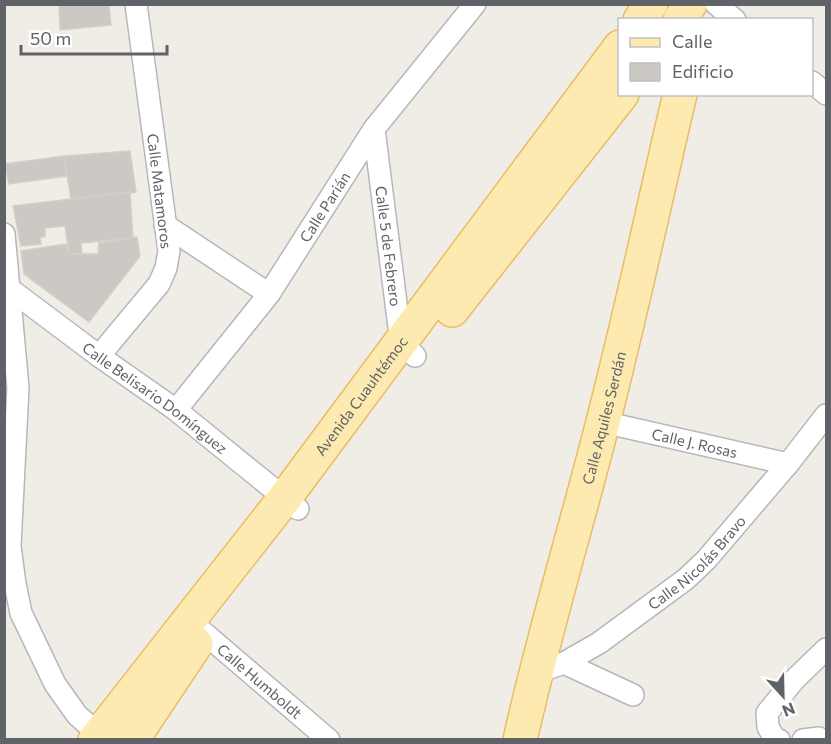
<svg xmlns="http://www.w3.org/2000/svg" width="831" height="744" viewBox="0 0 831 744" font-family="Commissioner,sans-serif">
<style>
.building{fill:#ccc8c3;stroke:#d5cfc6;stroke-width:1.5}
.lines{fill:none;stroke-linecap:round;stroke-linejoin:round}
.street-casing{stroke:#b4b8bb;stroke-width:24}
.primary-casing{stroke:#ecbb65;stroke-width:36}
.street{stroke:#fff;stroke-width:21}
.primary{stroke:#fceab1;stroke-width:33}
.labels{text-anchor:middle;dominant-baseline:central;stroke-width:6;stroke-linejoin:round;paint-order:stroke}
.street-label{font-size:15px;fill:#5f6367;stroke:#fff}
</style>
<rect width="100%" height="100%" fill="#f0ede7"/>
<g class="building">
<polygon points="59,4 109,4 111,25 60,30"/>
<polygon points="130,151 136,192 71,199 64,156"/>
<polygon points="64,156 67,176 9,184 5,164"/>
<polygon points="130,192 133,238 81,243 82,254 69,254 65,226 45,228 45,236 40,238 41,244 21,246 13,206"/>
<polygon points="137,237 140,256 89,322 24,274 21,251 66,244 69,254 98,254 99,243"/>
</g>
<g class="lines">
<defs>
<g id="street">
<polyline points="716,4 735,20"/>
<polyline points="812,82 826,94"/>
<path id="s1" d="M374,129L401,343L415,356"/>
<polyline points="165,225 269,294"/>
<polyline points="4,234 18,388 10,546 15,584 21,613 55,684 77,715 105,740"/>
<path id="s2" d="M11,290L99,356L176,410L298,509"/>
<polyline points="99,356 159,284 166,268 169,251 136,4"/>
<path id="s3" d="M176,410L269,294L374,129L475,4"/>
<path id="s4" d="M603,422L788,464"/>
<path id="s5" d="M190,621L329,740"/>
<polyline points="564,663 633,695"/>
<path id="s6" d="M535,673L564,663L599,643L686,579L706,560L788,464L826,415"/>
<polyline points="779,740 775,739 768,727 767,713 794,680 826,649"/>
<polyline points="803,740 819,738"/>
</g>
<g id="primary">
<polyline points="640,20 651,4"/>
<polyline points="680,20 690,4"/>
<polyline points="452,310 622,94"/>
<path id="s7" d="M95,740L284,499L620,47"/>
<polyline points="132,740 196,644"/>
<path id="s8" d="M520,740C544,633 576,528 603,422C631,314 654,204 680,94"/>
</g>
</defs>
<use href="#street" class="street-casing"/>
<use href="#primary" class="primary-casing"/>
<use href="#street" class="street"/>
<use href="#primary" class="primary"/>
</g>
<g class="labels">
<g class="street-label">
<text transform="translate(160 191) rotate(83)">Calle Matamoros</text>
<text stroke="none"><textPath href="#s3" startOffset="252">Calle Parián</textPath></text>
<text stroke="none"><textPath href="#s1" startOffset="118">Calle 5 de Febrero</textPath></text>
<text stroke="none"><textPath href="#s7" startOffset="435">Avenida Cuauhtémoc</textPath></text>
<text stroke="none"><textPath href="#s2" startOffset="180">Calle Belisario Domínguez</textPath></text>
<text stroke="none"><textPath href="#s8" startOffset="333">Calle Aquiles Serdán</textPath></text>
<text stroke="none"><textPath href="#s4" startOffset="94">Calle J. Rosas</textPath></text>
<text stroke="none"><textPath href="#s6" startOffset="198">Calle Nicolás Bravo</textPath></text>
<text stroke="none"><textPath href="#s5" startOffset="92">Calle Humboldt</textPath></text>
</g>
</g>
<rect width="831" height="744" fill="none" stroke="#5f6367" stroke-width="12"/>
<rect x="618" y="18" width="195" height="78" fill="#ffffff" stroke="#bfc1c2" stroke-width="1.5"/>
<rect x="630" y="38" width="30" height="9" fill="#fceab1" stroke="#bfc1c2" stroke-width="1.5"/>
<text x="672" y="48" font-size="18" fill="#5f6367">Calle</text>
<rect x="630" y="63" width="30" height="18" fill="#ccc8c3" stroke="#bfc1c2" stroke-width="1.5"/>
<text x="672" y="78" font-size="18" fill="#5f6367">Edificio</text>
<g transform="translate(783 696) rotate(158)" stroke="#ffffff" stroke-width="4.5" paint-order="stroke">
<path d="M0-4.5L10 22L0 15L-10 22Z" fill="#5f6367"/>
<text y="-9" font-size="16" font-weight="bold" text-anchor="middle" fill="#5f6367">N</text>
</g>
<path d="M21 45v9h146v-9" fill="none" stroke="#5f6367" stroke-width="3"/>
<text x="30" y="45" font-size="18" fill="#5f6367" stroke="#ffffff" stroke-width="4.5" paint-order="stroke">50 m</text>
</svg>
